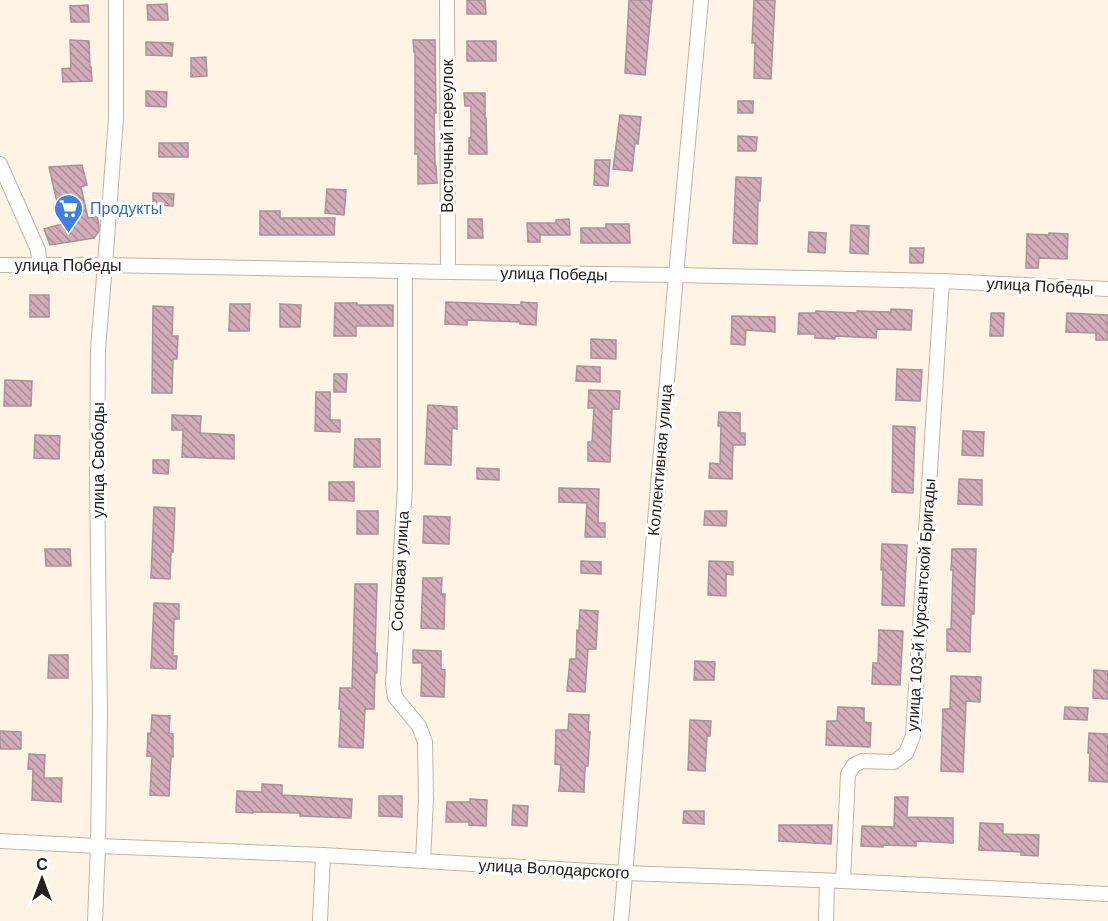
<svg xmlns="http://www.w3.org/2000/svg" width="1108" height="921" viewBox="0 0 1108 921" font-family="Arial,sans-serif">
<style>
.building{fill:url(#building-back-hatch);stroke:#a8939a;stroke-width:1.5}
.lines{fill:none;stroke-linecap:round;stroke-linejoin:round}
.minor-casing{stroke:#c2b4a5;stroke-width:16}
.minor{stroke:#fff;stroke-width:14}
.labels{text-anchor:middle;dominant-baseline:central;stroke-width:6;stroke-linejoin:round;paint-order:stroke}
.street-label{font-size:16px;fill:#25201a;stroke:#fff}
.shop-label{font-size:16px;fill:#366cbe;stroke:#fff;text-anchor:start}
</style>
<defs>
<pattern id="building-back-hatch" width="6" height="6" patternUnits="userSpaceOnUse" patternTransform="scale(1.5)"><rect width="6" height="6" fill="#d3acba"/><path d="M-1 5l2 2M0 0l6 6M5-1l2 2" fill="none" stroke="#ab8c96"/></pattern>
</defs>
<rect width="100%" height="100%" fill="#fff3e6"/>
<g class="building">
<polygon points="467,0 485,0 486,14 467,14"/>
<polygon points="629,0 652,0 645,75 625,73"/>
<polygon points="754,0 775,0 771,79 754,78 755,43 752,43"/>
<polygon points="167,4 168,20 148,20 147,5"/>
<polygon points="88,5 89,22 71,22 70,6"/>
<polygon points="70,40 89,41 90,67 91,67 92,81 63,82 62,69 71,68"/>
<polygon points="413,40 435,40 436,113 434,113 435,167 436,166 437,183 418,184 418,154 415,154 415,52 414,52"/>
<rect x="467" y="41" width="29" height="20"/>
<polygon points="146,42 173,43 172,56 146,55"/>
<polygon points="206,57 207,76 191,77 191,58"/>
<polygon points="146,91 167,92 166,107 146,106"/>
<polygon points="464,93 485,93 485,118 486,118 487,154 469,154 469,138 471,138 471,106 465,106"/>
<rect x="738" y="101" width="15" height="12"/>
<polygon points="620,115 641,117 638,144 635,143 632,171 613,169"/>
<polygon points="738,136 757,137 756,151 738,151"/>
<rect x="159" y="143" width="29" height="14"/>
<polygon points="595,160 610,160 608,186 594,185"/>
<polygon points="82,165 87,185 81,187 88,218 97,216 99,225 99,231 94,238 50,245 44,229 62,224 49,167"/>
<polygon points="736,177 761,178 760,201 758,201 757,244 733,243"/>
<polygon points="327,189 346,190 344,215 325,213"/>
<polygon points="153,193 174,194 173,206 153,205"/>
<polygon points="260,211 280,211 280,218 335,218 334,235 260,235"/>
<polygon points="468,219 482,219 483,238 468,238"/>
<polygon points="569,219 570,235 540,235 540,242 528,242 527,223 556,223 556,220"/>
<polygon points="606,224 629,224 630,243 581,243 581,228 606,228"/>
<polygon points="851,225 869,226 868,254 850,253"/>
<polygon points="809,232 826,233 825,253 808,252"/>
<polygon points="1049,233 1068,234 1067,259 1039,258 1038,268 1026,268 1027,234 1049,235"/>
<polygon points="910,248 924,248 923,263 910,263"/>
<rect x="30" y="295" width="19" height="22"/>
<polygon points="446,302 521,305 521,302 537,303 536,325 520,324 520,322 467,320 467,325 445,324"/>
<polygon points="335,303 357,303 357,305 393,305 393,326 356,326 356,336 334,336"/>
<polygon points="230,304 250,304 249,331 229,331"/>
<polygon points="280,304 301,305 300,327 280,327"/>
<polygon points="153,306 173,307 172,336 178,336 177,359 173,359 172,393 152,393"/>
<polygon points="891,309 912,310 911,330 877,329 876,338 835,336 835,339 815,338 815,334 798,334 799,313 816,313 816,311 857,313 857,311 891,312"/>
<polygon points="991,313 1004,313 1003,336 990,336"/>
<polygon points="1067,313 1108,315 1108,340 1096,340 1096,333 1066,332"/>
<polygon points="732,316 775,317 775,332 746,330 745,345 731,344"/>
<polygon points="591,339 616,340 616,359 591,358"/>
<polygon points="577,366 600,367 600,382 576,381"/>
<polygon points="897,369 922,370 920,401 896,400"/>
<polygon points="334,374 347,374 346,392 334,392"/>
<polygon points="5,380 32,381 31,406 4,406"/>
<polygon points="589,390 620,391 619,409 612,409 610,462 588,461 588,442 592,442 594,408 588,408"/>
<polygon points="316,392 330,392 330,420 340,420 340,432 315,431"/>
<polygon points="428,405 457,407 457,429 452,428 451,465 425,464"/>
<polygon points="719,412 740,413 740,433 745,433 745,445 733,445 732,479 709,478 710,463 720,464 721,426 718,426"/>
<polygon points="172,415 201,416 200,433 234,435 234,459 182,457 183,430 172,430"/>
<polygon points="893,426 915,427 913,493 892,492"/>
<polygon points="963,431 984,432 983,456 962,455"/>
<polygon points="35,435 60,436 59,459 34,458"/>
<polygon points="355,439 380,439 380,467 354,467"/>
<polygon points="153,460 169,460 168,474 153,473"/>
<polygon points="477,468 499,469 499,480 477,479"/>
<polygon points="959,479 982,480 982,505 958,504"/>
<polygon points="329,482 354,482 354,501 329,500"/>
<polygon points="559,488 599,489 598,523 605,523 605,537 585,537 587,503 559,502"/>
<polygon points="154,507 175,508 173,552 171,552 170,579 151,578"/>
<rect x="357" y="511" width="21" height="23"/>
<polygon points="705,511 727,511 726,526 704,525"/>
<polygon points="424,516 450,517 449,544 423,543"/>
<polygon points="882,544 907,545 904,606 882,605 883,570 881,570"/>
<polygon points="45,549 70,549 71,566 46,566"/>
<polygon points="952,549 976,549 974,614 971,614 970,652 947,651 947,629 951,629 953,570 951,570"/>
<polygon points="581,561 601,562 601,574 581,573"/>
<polygon points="709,561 733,562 733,575 726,574 726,596 708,595"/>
<polygon points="423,578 442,578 441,594 445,594 444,629 421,628"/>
<polygon points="355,584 377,584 375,653 377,653 377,673 375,673 374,709 365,709 363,748 339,747 341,709 339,709 340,688 352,688"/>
<polygon points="154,603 179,604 179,619 174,619 173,656 177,656 176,669 151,668"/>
<polygon points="580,610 598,611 596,649 588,649 585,692 567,691 570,659 576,659 577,630 579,630"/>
<polygon points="879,630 903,631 900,685 872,684 873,663 878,663"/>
<polygon points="413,650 441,651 441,669 445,670 444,697 421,696 422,663 413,663"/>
<polygon points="49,655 68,655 68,678 48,678"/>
<polygon points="695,661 715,662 714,680 694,680"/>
<polygon points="1094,670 1108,671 1108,699 1093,698"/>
<polygon points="951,676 981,677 980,702 966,701 963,772 941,771 943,709 950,709"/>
<polygon points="838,707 864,708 864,722 871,723 870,747 826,745 827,721 837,721"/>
<polygon points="1065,707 1088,708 1087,720 1064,719"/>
<polygon points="569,714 589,715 588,732 590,732 588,766 585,766 584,792 559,791 561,765 555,764 556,730 568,730"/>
<polygon points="152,715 170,716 169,733 173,734 173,757 171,756 169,796 150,795 152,756 147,756 148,733 151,733"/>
<polygon points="690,720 711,721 710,736 707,736 705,771 688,770"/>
<polygon points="0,731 21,732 21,749 0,749"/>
<polygon points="1089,733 1108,734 1108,782 1089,781 1090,753 1088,753"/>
<polygon points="29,754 45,755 44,778 62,778 61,802 32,800 33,769 28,769"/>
<polygon points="262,784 282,785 282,795 352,799 351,818 300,816 300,813 253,812 253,813 236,812 237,791 262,792"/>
<polygon points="379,796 402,796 402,817 379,816"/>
<polygon points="895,797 908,797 907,817 953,818 953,843 916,841 916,846 883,845 883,847 861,846 862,826 894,827"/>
<polygon points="470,799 487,800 486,826 469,825 469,822 446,822 447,802 470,802"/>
<polygon points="513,805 528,806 527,826 512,825"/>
<polygon points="684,811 704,811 704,824 683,823"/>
<polygon points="980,823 1003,824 1003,834 1039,835 1038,856 1021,855 1021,852 979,850"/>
<polygon points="779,825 832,825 831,844 779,841"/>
</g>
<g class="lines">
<defs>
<g id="minor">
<polyline points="447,0 448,272"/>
<polyline points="0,164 38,250 40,266"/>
<polyline points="0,265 105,265 448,272 676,275 942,281 1108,289"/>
<polyline points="405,272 405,485 393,684 395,697 419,726 425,742 426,799 423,861"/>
<polyline points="0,841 98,846 323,855 625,873 843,881 1108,894"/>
<polyline points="843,881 848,774 854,765 862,761 894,762 906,753 913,736 942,281"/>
<polyline points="95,921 98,846 100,712 97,479 98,349 105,265 116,118 116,0"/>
<polyline points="320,921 323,855"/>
<polyline points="621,921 676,275 701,0"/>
<polyline points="826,921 827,881"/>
</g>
</defs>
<use href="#minor" class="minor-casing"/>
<use href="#minor" class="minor"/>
</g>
<defs>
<symbol id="supermarket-pin" viewBox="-11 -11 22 30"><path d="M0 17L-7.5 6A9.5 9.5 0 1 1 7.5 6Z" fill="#3f7fe0" stroke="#fff"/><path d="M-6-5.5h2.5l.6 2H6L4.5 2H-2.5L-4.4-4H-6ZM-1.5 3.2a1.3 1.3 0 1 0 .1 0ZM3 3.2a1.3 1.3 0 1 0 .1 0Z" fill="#fff"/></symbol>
</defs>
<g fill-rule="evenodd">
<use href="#supermarket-pin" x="52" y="192" width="33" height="45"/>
</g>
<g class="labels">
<g class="street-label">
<text transform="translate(447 136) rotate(-90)">Восточный переулок</text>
<text x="68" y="265">улица Победы</text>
<text transform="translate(554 274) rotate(1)">улица Победы</text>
<text transform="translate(1040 286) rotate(3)">улица Победы</text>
<text transform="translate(98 460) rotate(-90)">улица Свободы</text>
<text transform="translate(660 460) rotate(-85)">Коллективная улица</text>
<text transform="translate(400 571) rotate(-87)">Сосновая улица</text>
<text transform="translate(921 605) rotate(-86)">улица 103-й Курсантской Бригады</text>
<text transform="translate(554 869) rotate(3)">улица Володарского</text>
</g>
<g class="shop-label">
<text x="90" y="208">Продукты</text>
</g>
</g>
<g transform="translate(42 879)" stroke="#ffffff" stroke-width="4.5" paint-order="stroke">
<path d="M0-4.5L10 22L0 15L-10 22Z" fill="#25201a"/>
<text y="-9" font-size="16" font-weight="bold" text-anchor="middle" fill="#25201a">С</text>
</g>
</svg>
